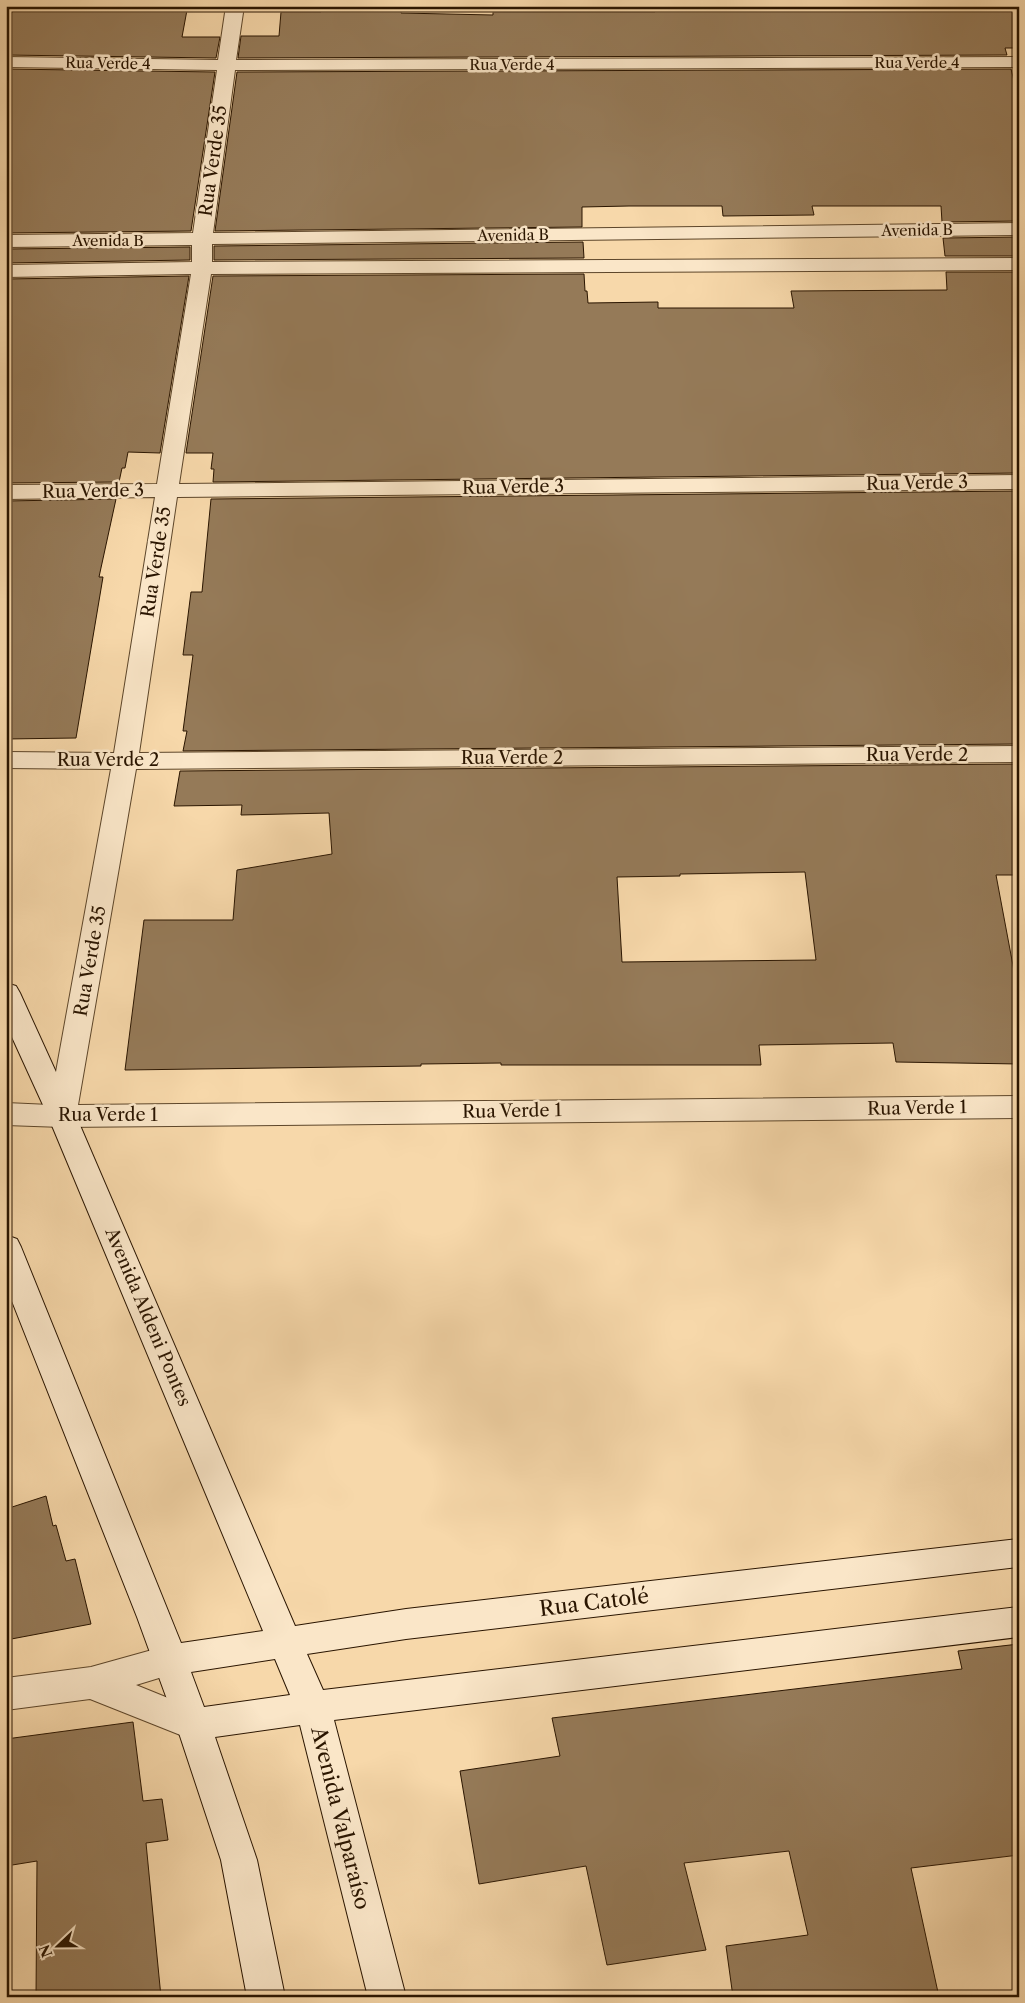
<svg xmlns="http://www.w3.org/2000/svg" width="1025" height="2003" viewBox="0 0 1025 2003" font-family="'Libre Caslon Text',serif">
<style>
.building{fill:#957a58;stroke:#2a1500;fill-rule:evenodd}
.lines{fill:none;stroke-linecap:round;stroke-linejoin:round}
.street-casing{stroke:#5d462a;stroke-width:2}
.secondary-casing{stroke:#2a1500;stroke-width:2}
.street{fill:#fae6c8;fill-rule:evenodd}
.secondary{fill:#fae6c8;fill-rule:evenodd}
.labels{text-anchor:middle;dominant-baseline:central;stroke-width:5;stroke-linejoin:round;paint-order:stroke}
.far-street-label{font-size:15px;fill:#2a1500;stroke:#fae6c8}
.street-label{font-size:18px;fill:#2a1500;stroke:#fae6c8}
.near-street-label{font-size:21px;fill:#2a1500;stroke:#fae6c8}
</style>
<rect width="100%" height="100%" fill="#f7d8aa"/>
<filter id="stains"><feTurbulence type="fractalNoise" baseFrequency=".004" numOctaves="4"/><feColorMatrix values="0 0 0 0 .2 0 0 0 0 .09 0 0 0 0 .02 0 0 0 .5 -.17"/></filter>
<radialGradient id="worn" r=".72"><stop offset=".6" stop-color="#630" stop-opacity="0"/><stop offset="1" stop-color="#630" stop-opacity=".3"/></radialGradient>
<g class="building">
<polygon points="321,6 402,6 401,13 493,15 493,12 655,12 655,6 740,6 741,11 825,11 824,6 1019,6 1019,48 1005,48 1007,55 238,58 241,36 279,36 281,12 321,12"/>
<polygon points="6,9 187,10 182,37 220,37 216,58 6,55"/>
<polygon points="6,69 215,72 191,231 6,233"/>
<polygon points="1011,69 1019,101 1019,221 942,222 941,206 812,206 814,215 723,216 722,206 629,206 582,207 582,227 215,231 237,72"/>
<polygon points="1019,237 1019,256 945,256 943,238"/>
<polygon points="583,242 584,258 214,260 214,246"/>
<polygon points="190,247 190,260 6,263 6,249"/>
<polygon points="946,272 1019,272 1019,473 213,482 214,469 211,469 213,453 186,453 213,276 584,274 585,291 587,291 588,303 658,302 658,308 794,308 791,291 947,290"/>
<polygon points="189,276 160,453 128,452 125,468 122,468 119,482 6,483 6,279"/>
<polygon points="1019,491 1019,744 183,751 187,731 183,731 193,655 183,655 191,592 202,592 211,499"/>
<polygon points="116,499 99,577 103,577 76,738 6,739 6,501"/>
<path d="M1019,764V875H996L1014,971H1019V1064L896,1062L893,1043L759,1045L761,1065H501V1063L421,1064V1066L125,1070L144,920H233L237,870L332,854L329,813L241,815L242,805L174,806L180,771ZM805,872L816,960L622,962L617,877L680,876V874Z"/>
<polygon points="46,1496 53,1526 56,1525 66,1561 75,1559 91,1624 6,1640 6,1509"/>
<polygon points="1019,1644 1019,1855 911,1868 939,1997 733,1997 726,1946 808,1935 789,1851 684,1863 706,1950 607,1965 586,1866 479,1884 460,1771 560,1756 552,1718 962,1669 958,1651"/>
<polygon points="133,1722 143,1801 162,1799 168,1840 146,1843 161,1997 36,1997 37,1861 6,1866 6,1739"/>
</g>
<g class="lines">
<defs>
<g id="street">
<polygon points="226,6 244,6 236,60 1019,57 1019,67 235,70 213,233 1019,223 1019,235 212,244 212,262 1019,258 1019,270 211,274 179,484 1019,475 1019,489 177,497 139,753 1019,746 1019,762 136,769 78,1105 1019,1096 1019,1118 62,1127 6,1125 6,1103 50,1105 111,769 6,768 6,752 114,753 155,497 6,499 6,485 157,484 191,274 6,277 6,265 192,262 192,245 6,247 6,235 193,233 217,70 6,67 6,57 218,60"/>
<polygon points="170,1645 182,1649 187,1660 182,1671 136,1685 205,1713 210,1724 205,1735 193,1740 90,1699 6,1710 6,1678 91,1667"/>
</g>
<path id="secondary" d="M6,983L16,986L20,993L76,1116L295,1626L406,1609L1019,1539V1567L406,1639L307,1654L323,1690L1019,1607V1637L334,1720L406,1997H368L300,1725L215,1737L257,1860L285,1997H247L221,1860L176,1724L137,1617L6,1286V1235L17,1239L21,1247L181,1643L263,1631L48,1116L6,1024ZM275,1659L290,1695L204,1707L191,1672Z"/>
</defs>
<use href="#street" class="street-casing"/>
<use href="#secondary" class="secondary-casing"/>
<use href="#street" class="street"/>
<use href="#secondary" class="secondary"/>
</g>
<g class="labels">
<g class="far-street-label">
<text x="917" y="62">Rua Verde 4</text>
<text transform="translate(108 63) rotate(1)">Rua Verde 4</text>
<text x="512" y="64">Rua Verde 4</text>
<text transform="translate(917 230) rotate(-1)">Avenida B</text>
<text transform="translate(513 235) rotate(-1)">Avenida B</text>
<text x="108" y="240">Avenida B</text>
</g>
<g class="street-label">
<text transform="translate(213 161) rotate(-82)">Rua Verde 35</text>
<text transform="translate(917 483) rotate(-1)">Rua Verde 3</text>
<text transform="translate(513 487) rotate(-1)">Rua Verde 3</text>
<text transform="translate(93 491) rotate(-1)">Rua Verde 3</text>
<text transform="translate(156 562) rotate(-81)">Rua Verde 35</text>
<text x="917" y="755">Rua Verde 2</text>
<text x="512" y="758">Rua Verde 2</text>
<text x="108" y="760">Rua Verde 2</text>
<text transform="translate(90 961) rotate(-80)">Rua Verde 35</text>
<text transform="translate(917 1108) rotate(-1)">Rua Verde 1</text>
<text transform="translate(512 1111) rotate(-1)">Rua Verde 1</text>
<text x="108" y="1115">Rua Verde 1</text>
<text transform="translate(148 1317) rotate(67)">Avenida Aldeni Pontes</text>
</g>
<g class="near-street-label">
<text transform="translate(594 1602) rotate(-7)">Rua Catolé</text>
<text transform="translate(341 1818) rotate(76)">Avenida Valparaíso</text>
</g>
</g>
<rect width="1025" height="2003" fill="none" stroke="#f7d8aa" stroke-width="25"/>
<rect x="8" y="8" width="1010" height="1988" fill="none" stroke="#2a1500" stroke-width="2.5"/>
<rect x="12" y="12" width="1000" height="1978" fill="none" stroke="#2a1500"/>
<g transform="translate(58 1946) rotate(248)" stroke="#fae6c8" stroke-width="4" paint-order="stroke">
<path d="M0-4L9 19L0 12L-9 19Z" fill="#2a1500"/>
<text y="-8" font-size="14" font-weight="bold" text-anchor="middle" fill="#2a1500">N</text>
</g>
<rect width="100%" height="100%" filter="url(#stains)"/>
<rect width="100%" height="100%" fill="url(#worn)"/>
</svg>
